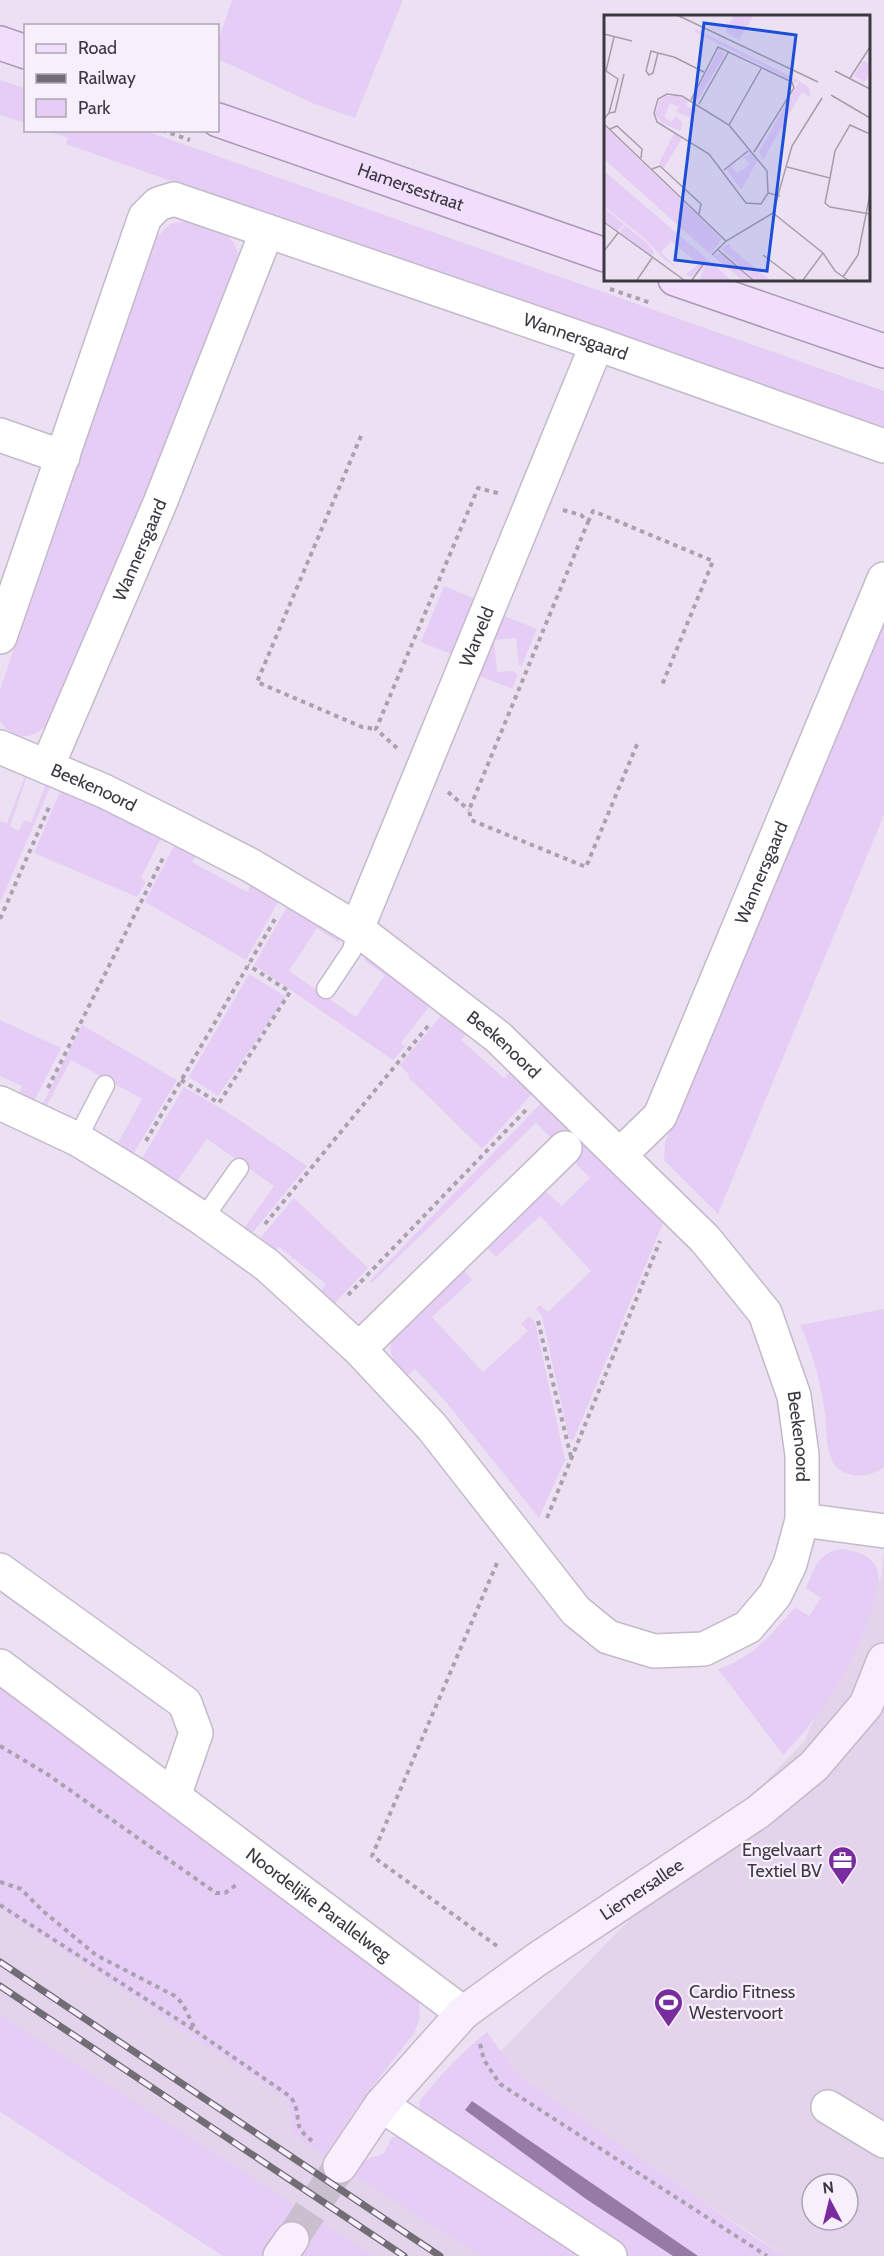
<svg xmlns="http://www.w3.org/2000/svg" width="884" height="2256" viewBox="0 0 884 2256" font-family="Cabin,sans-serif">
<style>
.built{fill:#e3d4ec;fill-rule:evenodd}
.green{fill:#e6cdf6}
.water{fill:#977ba7}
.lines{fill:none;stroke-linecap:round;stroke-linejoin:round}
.secondary-tunnel{stroke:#c9bfce;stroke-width:33;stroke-dasharray:33 16;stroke-linecap:butt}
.lane-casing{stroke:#c4b9ca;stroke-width:21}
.street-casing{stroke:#c4b9ca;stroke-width:36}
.secondary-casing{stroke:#c4b9ca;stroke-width:36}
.primary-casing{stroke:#ab96b9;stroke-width:36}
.path{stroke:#aaa1af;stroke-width:4;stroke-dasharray:4.5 4.5;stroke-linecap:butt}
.lane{stroke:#fff;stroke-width:18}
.street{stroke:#fff;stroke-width:33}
.secondary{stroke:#f8eefe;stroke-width:33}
.primary{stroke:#f1defc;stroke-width:33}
.rail-casing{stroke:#726c76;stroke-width:7}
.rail{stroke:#f8effd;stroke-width:4.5;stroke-dasharray:14;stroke-linecap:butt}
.labels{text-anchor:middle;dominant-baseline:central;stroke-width:4.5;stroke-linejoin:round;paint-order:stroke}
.street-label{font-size:18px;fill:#3c383f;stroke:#f8effd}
.poi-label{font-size:18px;fill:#3c383f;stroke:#f8effd;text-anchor:end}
.inset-road{fill:none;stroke:#a69daa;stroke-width:1.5}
.view{fill:#1d4ed8;fill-opacity:0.15;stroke:#1d4ed8;stroke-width:3}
.inset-edge{fill:none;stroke:#3c383f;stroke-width:3}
</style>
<rect width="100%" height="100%" fill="#ece1f2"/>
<g class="built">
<path d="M884,1550V2256H785L610,2140L494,2058L803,1743L881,1577ZM812,2184H848V2220H812Z"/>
<polygon points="0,1909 288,2100 293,2134 355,2176 365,2161 373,2156 561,2256 317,2256 0,2047"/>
</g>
<g class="green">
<polygon points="232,0 403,0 355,118 312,103 218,59 218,41"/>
<polygon points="0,80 25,88 25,123 0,115"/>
<polygon points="47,131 146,131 884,391 884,432 66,144 68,138"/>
<path d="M192,220C221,231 238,233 240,267L51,719C36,740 15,743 0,721V690L153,241L170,224Z"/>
<polygon points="444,586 481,601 458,657 421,642"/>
<polygon points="500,614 537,629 521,667 519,665 516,638 494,640 497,672 513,671 518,674 512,689 475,674"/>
<polygon points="884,617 884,815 718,1214 664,1160 665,1142"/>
<polygon points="3,762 28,773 10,826 19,831 24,820 31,823 47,781 52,783 0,903 0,821 7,823 25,776 1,767"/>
<polygon points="62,787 162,836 141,878 146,882 137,897 34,853"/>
<polygon points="176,842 197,853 192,862 247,892 252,883 279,900 246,960 145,902"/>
<polygon points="288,905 340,939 338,942 317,928 289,971 356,1017 385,975 364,960 366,957 431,1004 401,1043 405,1047 393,1060 254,965"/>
<polygon points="249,974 286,997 218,1096 189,1077"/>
<polygon points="443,1013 467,1032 461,1040 504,1078 511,1070 535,1091 482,1149 408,1077 409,1075 400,1065"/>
<polygon points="0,1020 61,1048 33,1103 19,1096 22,1086 0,1076"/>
<polygon points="82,1025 177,1080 132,1156 96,1131 118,1143 142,1099 71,1060 47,1105 68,1116 66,1120 41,1107"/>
<polygon points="184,1087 229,1113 307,1166 250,1236 222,1216 224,1213 245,1227 274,1186 207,1139 178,1180 198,1194 195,1199 140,1162"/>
<polygon points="544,1100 665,1218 573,1441 569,1439 542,1316 536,1309 540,1305 548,1312 591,1271 540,1216 496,1257 485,1246 543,1189 562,1206 590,1178 536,1123 372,1283 370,1281"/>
<polygon points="294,1198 368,1268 333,1305 320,1293 326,1284 279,1247 273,1254 257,1242"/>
<path d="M463,1268L472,1280L432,1317L483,1372L528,1331L521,1324L529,1316L535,1322L565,1460L539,1518L446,1402L415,1369L406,1377C396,1364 387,1356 392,1339Z"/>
<path d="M884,1309V1467C869,1479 841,1480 832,1460C825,1447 827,1428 825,1414C821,1384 813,1352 800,1325Z"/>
<path d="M843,1549C856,1552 871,1554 877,1569C881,1581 876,1593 873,1605C856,1663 825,1712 783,1755L718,1669C752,1658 773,1633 795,1607L809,1616L821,1598L806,1588C815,1568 818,1551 843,1549Z"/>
<polygon points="0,1678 419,1995 420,2018 414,2033 360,2103 325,2156 293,2134 288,2100 0,1909"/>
<polygon points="0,2015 360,2247 373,2256 223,2256 0,2112"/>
<path d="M487,2032L517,2074L754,2237L785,2256H625L420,2113L419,2102C439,2076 461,2053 487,2032Z"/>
<polygon points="392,2137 403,2137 593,2256 481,2256 355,2176 365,2161 384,2153"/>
</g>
<polygon class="water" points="472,2101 698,2256 673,2256 586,2199 465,2110"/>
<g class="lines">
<polyline class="secondary-tunnel" points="292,2239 340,2166"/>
<defs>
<g id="lane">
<polyline points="326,989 352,950 357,929"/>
<polyline points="77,1139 105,1085"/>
<polyline points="203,1219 239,1168"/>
</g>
<g id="street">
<polyline points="0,435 63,457"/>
<path id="s1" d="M0,637L145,217L158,204L174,199L597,344L884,446"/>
<path id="s2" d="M0,747L104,791L178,828L250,865L357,929L498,1037L705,1239L765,1313L794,1396L802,1455V1520L790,1564L775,1595L748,1627L704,1649L654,1651L608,1637L576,1611L432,1427L359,1349L267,1265L203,1219L136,1175L77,1139L0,1103"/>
<path id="s3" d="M47,767L160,503L267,231"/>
<path id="s4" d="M357,929L597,344"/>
<path id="s5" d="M621,1154L660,1116L884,579"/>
<polyline points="359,1349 565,1148"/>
<polyline points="802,1520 884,1531"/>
<polyline points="0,1570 185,1703 196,1733 174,1796"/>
<path id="s6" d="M0,1666L463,2013"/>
<polyline points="381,2105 610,2256"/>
<polyline points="828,2107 884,2141"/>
</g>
<g id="secondary">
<path id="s7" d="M340,2166L381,2105L463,2013L536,1960L758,1812L814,1766L866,1705L884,1660"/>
<polyline points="280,2256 292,2239"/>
</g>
<g id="primary">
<polyline points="0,43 26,52"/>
<path id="s8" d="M218,120L605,255"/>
<polyline points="675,279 884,351"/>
</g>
</defs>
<use href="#lane" class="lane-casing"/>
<use href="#street" class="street-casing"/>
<use href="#secondary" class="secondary-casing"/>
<use href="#primary" class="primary-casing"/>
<g class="path">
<polyline points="162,130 190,140"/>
<polyline points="610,289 651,303"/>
<polyline points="361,436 257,682 362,727 376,729"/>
<polyline points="563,510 581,515 588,522 469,810 471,820 586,867 638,742"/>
<polyline points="588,522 593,511 713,561 662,685"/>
<polyline points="397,748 376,729 478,488 501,494"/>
<polyline points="448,792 469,810"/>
<polyline points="0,919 50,805"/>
<polyline points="181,1080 219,1103 290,992 248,965"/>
<polyline points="48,1088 163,858"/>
<polyline points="146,1141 275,919"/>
<polyline points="265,1224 428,1026"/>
<polyline points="348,1295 526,1110"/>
<polyline points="538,1321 571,1457"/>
<polyline points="547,1518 660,1241"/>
<polyline points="0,1746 47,1774 216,1893 225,1893 236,1885"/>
<path d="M0,1882L21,1889L43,1911L96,1955L175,1996C186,2005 189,2020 197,2032L291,2097C305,2121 288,2124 315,2143"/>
<polyline points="0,1905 194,2030"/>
<polyline points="497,1946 372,1856 497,1563"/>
<polyline points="480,2044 484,2060 500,2084 767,2256"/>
</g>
<use href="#lane" class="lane"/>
<use href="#street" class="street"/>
<use href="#secondary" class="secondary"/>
<use href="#primary" class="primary"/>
<defs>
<g id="rail">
<polyline points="0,1962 440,2256"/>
<polyline points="0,1986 404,2256"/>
</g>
</defs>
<use href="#rail" class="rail-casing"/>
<use href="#rail" class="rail"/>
</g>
<defs>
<symbol id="office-pin" viewBox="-11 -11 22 30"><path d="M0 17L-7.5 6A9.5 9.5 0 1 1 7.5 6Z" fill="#792c9e" stroke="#f8effd"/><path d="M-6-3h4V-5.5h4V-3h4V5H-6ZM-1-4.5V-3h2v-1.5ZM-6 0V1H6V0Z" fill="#fff"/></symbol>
<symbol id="stadium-pin" viewBox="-11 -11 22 30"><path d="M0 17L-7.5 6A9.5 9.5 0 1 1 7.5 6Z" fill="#792c9e" stroke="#f8effd"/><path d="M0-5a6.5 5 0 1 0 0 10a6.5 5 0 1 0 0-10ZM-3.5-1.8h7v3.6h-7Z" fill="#fff"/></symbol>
</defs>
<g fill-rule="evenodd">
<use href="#office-pin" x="826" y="1844" width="33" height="45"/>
<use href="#stadium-pin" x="652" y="1986" width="33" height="45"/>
</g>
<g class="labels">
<g class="street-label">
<text stroke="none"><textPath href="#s8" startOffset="204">Hamersestraat</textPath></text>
<text stroke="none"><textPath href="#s1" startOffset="904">Wannersgaard</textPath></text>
<text stroke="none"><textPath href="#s3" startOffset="236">Wannersgaard</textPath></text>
<text stroke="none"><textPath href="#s4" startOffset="316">Warveld</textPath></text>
<text stroke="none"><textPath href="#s2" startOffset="102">Beekenoord</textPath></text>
<text stroke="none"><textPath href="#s5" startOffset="318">Wannersgaard</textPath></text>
<text stroke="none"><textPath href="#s2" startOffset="588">Beekenoord</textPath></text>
<text stroke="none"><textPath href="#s2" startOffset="1092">Beekenoord</textPath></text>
<text stroke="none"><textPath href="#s7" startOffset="414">Liemersallee</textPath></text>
<text stroke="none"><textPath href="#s6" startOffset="398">Noordelijke Parallelweg</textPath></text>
</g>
<g class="poi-label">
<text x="822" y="1850">Engelvaart<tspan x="822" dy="21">Textiel BV</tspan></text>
<text x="689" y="1992" text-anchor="start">Cardio Fitness<tspan x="689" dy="21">Westervoort</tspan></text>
</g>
</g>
<g transform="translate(604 15)">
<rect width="266" height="266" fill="#ece1f2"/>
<path d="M130,0H150L135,25L121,17ZM92,14L194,65L192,68L105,24L91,17ZM115,34L121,39L93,86L90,82ZM259,46L265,48V60L260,67L250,61ZM195,66L204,72L208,83L198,77L159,145L155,137ZM62,81H73L84,86L82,91L90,95L93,90L91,96L95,91L79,118L87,103L72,97L75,92L66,88L60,102L67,107L72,101L79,108L76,116L58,108L51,99L56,85ZM0,111L118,224L106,239L0,144ZM70,118L78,123L60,153L55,148ZM143,131L154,145L137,175L123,155L132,147L128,152L133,158L140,154L145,149L141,143L135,145L146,139L141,133L122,148ZM0,156L109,249L127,265H95L101,252L91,264L103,248L88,262L81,260L95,249L67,226L57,238L78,257L60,244L41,224L0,191ZM0,193L20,209L14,216L0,205ZM21,210L43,228L50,237L48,241L16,217ZM125,228L127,233L166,265H151L117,234ZM113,238H116L148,265H138L109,241Z" fill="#e6cdf6"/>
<path class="inset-road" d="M73,0L214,67M0,19L28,26M54,38L49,58L45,60L42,56L47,36L54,38L70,42L100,57M231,56L266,74M246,63L266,32M227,80L266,103M87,85L114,32L188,67L190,73L150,137M95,89L125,36M5,98L11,97L20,59M0,104L5,98L14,64L2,56L10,22M0,109L122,226M125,110L158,52M6,114L13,111L38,134L37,143M183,152L226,163L221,188L226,192L266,199M48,154L56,151L97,189L95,199M120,155L144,136M226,163L231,136L246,110L266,119M164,178L157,189L142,188L105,139L53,107L50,98L54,84L63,79L78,81L125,110L163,156L164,178L176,181M169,198L219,238L231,256L244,265M0,207L80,265M113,234L149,265M0,236L14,218M108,240L122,226L169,198L188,131L218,83M159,240L192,265M239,262L254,240L266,179M33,265L48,243M88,265L101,247M199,265L219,238"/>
<path class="view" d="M100,8L192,20L163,256L71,245Z"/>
<rect width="266" height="266" class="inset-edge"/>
</g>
<rect x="24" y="24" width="195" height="108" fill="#f8effd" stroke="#ada6b1" stroke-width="1.5"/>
<rect x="36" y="44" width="30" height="9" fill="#f1defc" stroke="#ada6b1" stroke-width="1.5"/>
<text x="78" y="54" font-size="18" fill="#3c383f">Road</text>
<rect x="36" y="74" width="30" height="9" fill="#726c76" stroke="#ada6b1" stroke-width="1.5"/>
<text x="78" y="84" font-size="18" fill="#3c383f">Railway</text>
<rect x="36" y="99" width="30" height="18" fill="#e6cdf6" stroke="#ada6b1" stroke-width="1.5"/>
<text x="78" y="114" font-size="18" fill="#3c383f">Park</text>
<g transform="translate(830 2202) rotate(353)"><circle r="28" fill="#f8effd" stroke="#ada6b1" stroke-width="1.5"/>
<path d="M0-4.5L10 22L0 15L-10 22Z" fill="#792c9e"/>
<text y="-9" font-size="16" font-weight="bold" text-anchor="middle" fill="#3c383f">N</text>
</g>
</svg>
